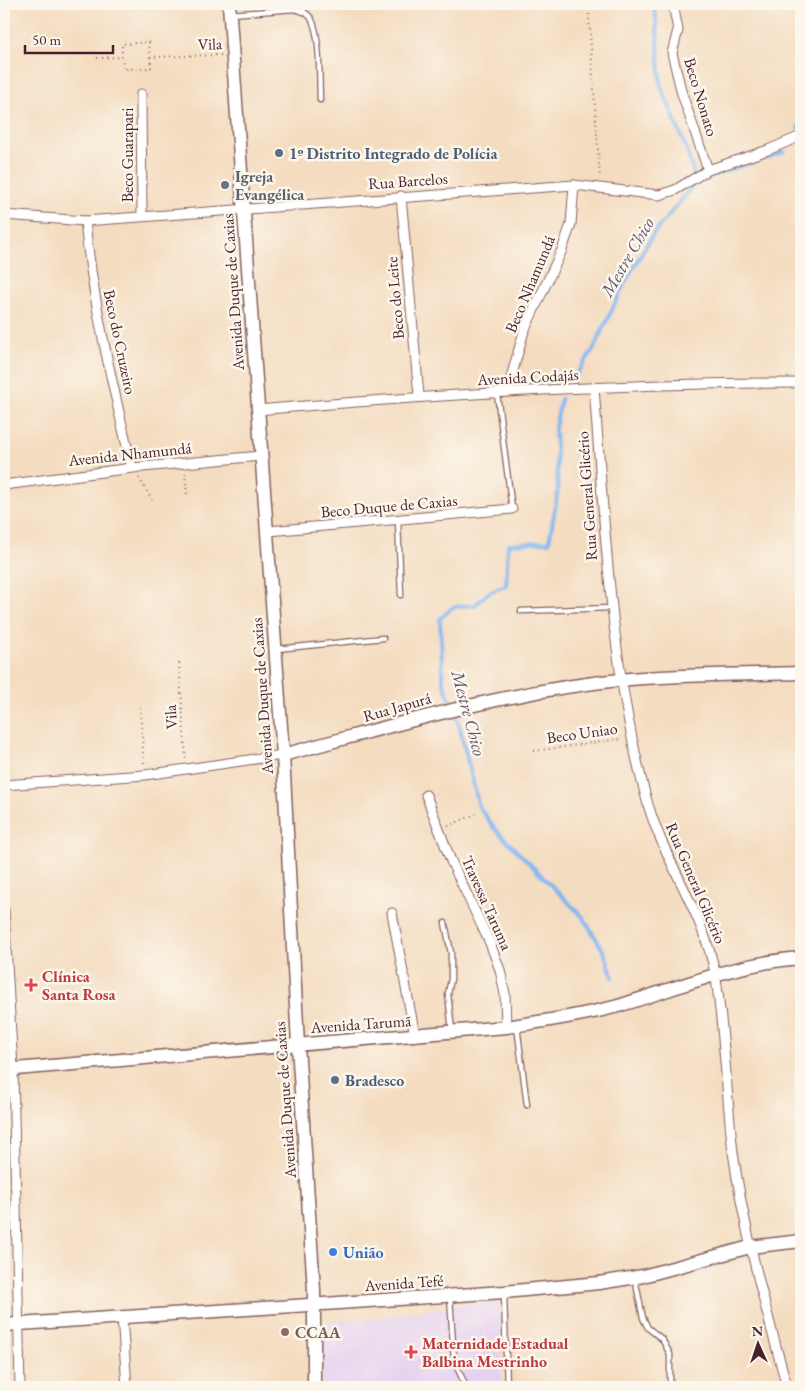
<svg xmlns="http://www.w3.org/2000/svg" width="805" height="1391" viewBox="0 0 805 1391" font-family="'EB Garamond',serif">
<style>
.built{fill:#e6d2f0}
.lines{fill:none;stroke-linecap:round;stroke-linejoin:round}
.stream{stroke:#84b6f0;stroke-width:4}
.lane-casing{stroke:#86615f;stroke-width:7}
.street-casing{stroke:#86615f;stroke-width:11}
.secondary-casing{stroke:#86615f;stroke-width:15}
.path{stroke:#86615f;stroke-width:2;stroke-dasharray:1 4;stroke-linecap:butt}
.lane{stroke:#fff;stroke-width:4.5}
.street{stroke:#fff;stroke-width:9}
.secondary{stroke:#fff;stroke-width:12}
.service-dot{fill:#5c6f8a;stroke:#fbf7ec;stroke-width:2}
.worship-dot{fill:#6b7280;stroke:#fbf7ec;stroke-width:2}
.health-dot{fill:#e0444e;stroke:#fbf7ec;stroke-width:2}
.shop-dot{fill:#3f7fe0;stroke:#fbf7ec;stroke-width:2}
.education-dot{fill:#8d6e63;stroke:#fbf7ec;stroke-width:2}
.labels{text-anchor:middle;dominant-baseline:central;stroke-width:5;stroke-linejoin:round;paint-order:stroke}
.street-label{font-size:16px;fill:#4a1f2b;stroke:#fbf7ec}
.service-label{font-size:16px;font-weight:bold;fill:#4e5e75;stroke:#fbf7ec;text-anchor:start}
.worship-label{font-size:16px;font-weight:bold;fill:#5b616d;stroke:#fbf7ec;text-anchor:start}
.health-label{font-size:16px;font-weight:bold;fill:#be3a42;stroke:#fbf7ec;text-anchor:start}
.shop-label{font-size:16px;font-weight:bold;fill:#366cbe;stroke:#fbf7ec;text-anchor:start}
.education-label{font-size:16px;font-weight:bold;fill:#785e54;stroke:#fbf7ec;text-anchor:start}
.water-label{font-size:18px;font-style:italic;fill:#5e5470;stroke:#fbf7ec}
</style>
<rect width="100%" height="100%" fill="#fbf7ec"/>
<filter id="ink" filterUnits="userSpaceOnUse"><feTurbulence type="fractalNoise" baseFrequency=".02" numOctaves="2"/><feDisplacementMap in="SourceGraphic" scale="10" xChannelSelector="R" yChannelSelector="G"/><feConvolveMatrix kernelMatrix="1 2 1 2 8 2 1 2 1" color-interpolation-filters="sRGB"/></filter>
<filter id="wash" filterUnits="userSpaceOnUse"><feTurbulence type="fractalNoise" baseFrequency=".0096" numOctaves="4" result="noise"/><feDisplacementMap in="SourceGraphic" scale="20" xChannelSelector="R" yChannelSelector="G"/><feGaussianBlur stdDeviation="1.12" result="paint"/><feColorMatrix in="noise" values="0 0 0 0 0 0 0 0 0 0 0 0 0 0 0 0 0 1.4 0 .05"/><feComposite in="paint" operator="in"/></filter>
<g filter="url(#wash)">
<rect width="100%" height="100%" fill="#f4dcc0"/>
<polygon class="built" points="500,1299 502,1387 322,1387 320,1323 391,1316"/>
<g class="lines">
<g class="stream">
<polyline points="653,4 656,17 661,86 685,145 695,177"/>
<polyline points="798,128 801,123"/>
<polyline points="573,380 593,350 625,282 654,233 697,181 784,152"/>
<polyline points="561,399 555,428 558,491 549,542 508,544 506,585 488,593 475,605 453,607 440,619 443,681 459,725 479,807 495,829 583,917 604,952 613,977"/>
</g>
</g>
</g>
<g filter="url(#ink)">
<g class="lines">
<defs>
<g id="lane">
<polyline points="554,4 554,5"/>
<polyline points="303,11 306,4"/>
<path d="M231,14L294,9C300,10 307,12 311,18C321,35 319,80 320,100"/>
<polyline points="497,394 512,509"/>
<polyline points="398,521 401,595"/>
<polyline points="521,611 611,608"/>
<polyline points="277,649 383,638"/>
<polyline points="445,923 451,953 451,979 448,994 452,1031"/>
<polyline points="517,1026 527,1105"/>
<polyline points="635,1279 643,1318 648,1328 662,1339 670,1354 670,1387"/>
<polyline points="504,1293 507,1387"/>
<polyline points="450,1297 454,1360 466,1387"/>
</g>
<g id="street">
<polyline points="673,4 678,30 672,53 682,94 708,170"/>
<polyline points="141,94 142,216"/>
<polyline points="401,196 419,396"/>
<polyline points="4,215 85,221 574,185 659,195 675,190 708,170 768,150 801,136"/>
<path d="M85,221C93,305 113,386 132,468"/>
<path d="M594,388C605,527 610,666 647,801C663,859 704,914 715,973C725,1032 726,1093 733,1152C744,1232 766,1309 787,1387"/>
<polyline points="507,392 524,331 562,250 571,224 574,185"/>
<path d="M257,410C438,395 620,383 801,383"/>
<polyline points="4,485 132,468 260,456"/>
<polyline points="269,531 512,509"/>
<polyline points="4,785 145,775 283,755"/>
<polyline points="426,795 451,861 490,943 500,970 505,994 506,1027"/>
<polyline points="4,910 13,1069 20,1387"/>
<polyline points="392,913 415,1036"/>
<polyline points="122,1316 127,1387"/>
</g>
<g id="secondary">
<polyline points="229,4 283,755 298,1045 314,1290 314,1387"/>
<path d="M283,755C395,725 503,692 619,680C679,674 741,675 801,673"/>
<path d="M4,1070L506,1027C544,1021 582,1016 618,1006C681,987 735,963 801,958"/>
<polyline points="4,1325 504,1292 599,1283 643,1276 750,1247 801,1241"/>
</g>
</defs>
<use href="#lane" class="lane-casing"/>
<use href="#street" class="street-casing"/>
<use href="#secondary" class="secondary-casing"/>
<g class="path">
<polyline points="588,4 600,178"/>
<polyline points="150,57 221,55"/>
<polyline points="97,58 122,57 122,44 149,42 151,68 124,69 122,57"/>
<polyline points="185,473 187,497"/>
<polyline points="139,478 152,500"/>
<polyline points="179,663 186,759"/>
<polyline points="140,707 144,765"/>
<polyline points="534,751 621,739"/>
<polyline points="448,826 476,814"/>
</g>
<use href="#lane" class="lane"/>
<use href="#street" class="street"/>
<use href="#secondary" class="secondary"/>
</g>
</g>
<g class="service-dot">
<circle cx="279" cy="153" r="5"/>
<circle cx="335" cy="1080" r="5"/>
</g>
<circle class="worship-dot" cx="225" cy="185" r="5"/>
<g class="health-dot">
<path d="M28.5 977.5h5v5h5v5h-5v5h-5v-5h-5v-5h5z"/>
<path d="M408.5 1344.5h5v5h5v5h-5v5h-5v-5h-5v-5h5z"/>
</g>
<circle class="shop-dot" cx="333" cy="1252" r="5"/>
<circle class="education-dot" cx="285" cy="1332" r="5"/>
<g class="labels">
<g class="street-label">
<text transform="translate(210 44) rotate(-2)">Vila</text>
<text transform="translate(701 97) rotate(73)">Beco Nonato</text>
<text transform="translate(127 155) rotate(-90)">Beco Guarapari</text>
<text transform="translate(408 181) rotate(-4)">Rua Barcelos</text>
<text transform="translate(530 284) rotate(-67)">Beco Nhamundá</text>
<text transform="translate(233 292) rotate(-94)">Avenida Duque de Caxias</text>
<text transform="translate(395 298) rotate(-95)">Beco do Leite</text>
<text transform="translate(120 342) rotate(78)">Beco do Cruzeiro</text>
<text transform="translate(528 377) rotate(-3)">Avenida Codajás</text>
<text transform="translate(130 454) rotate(-6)">Avenida Nhamundá</text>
<text transform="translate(587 496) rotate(-94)">Rua General Glicério</text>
<text transform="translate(389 506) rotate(-5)">Beco Duque de Caxias</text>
<text transform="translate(262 696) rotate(-94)">Avenida Duque de Caxias</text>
<text transform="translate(397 707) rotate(-16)">Rua Japurá</text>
<text transform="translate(171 717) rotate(-94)">Vila</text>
<text transform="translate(582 733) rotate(-8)">Beco Uniao</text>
<text transform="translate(696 883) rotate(67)">Rua General Glicério</text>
<text transform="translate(487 903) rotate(66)">Travessa Taruma</text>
<text transform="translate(361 1024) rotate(-4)">Avenida Tarumã</text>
<text transform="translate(285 1100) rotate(-94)">Avenida Duque de Caxias</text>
<text transform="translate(404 1283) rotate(-4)">Avenida Tefé</text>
</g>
<g class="service-label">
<text x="289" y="153">1º Distrito Integrado de Polícia</text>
<text x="345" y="1080">Bradesco</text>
</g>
<g class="worship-label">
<text x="235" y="176">Igreja<tspan x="235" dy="18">Evangélica</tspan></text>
</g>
<g class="health-label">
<text x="42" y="976">Clínica<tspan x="42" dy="18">Santa Rosa</tspan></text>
<text x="422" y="1343">Maternidade Estadual<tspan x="422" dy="18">Balbina Mestrinho</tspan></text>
</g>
<g class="shop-label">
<text x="343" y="1252">União</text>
</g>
<g class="education-label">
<text x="295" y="1332">CCAA</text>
</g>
<g class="water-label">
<text transform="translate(627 257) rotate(-60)">Mestre Chico</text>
<text transform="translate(469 713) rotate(75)">Mestre Chico</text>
</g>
</g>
<rect width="805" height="1391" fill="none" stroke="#fbf7ec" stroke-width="20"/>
<g transform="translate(758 1344) rotate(357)" stroke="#fbf7ec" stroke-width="4" paint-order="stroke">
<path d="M0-4L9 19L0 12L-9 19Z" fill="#4a1f2b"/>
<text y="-8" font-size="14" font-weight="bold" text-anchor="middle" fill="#4a1f2b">N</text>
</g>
<path d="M25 45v8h88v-8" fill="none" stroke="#4a1f2b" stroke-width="2.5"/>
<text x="32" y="45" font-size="15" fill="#4a1f2b" stroke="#fbf7ec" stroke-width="4" paint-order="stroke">50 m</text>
</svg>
